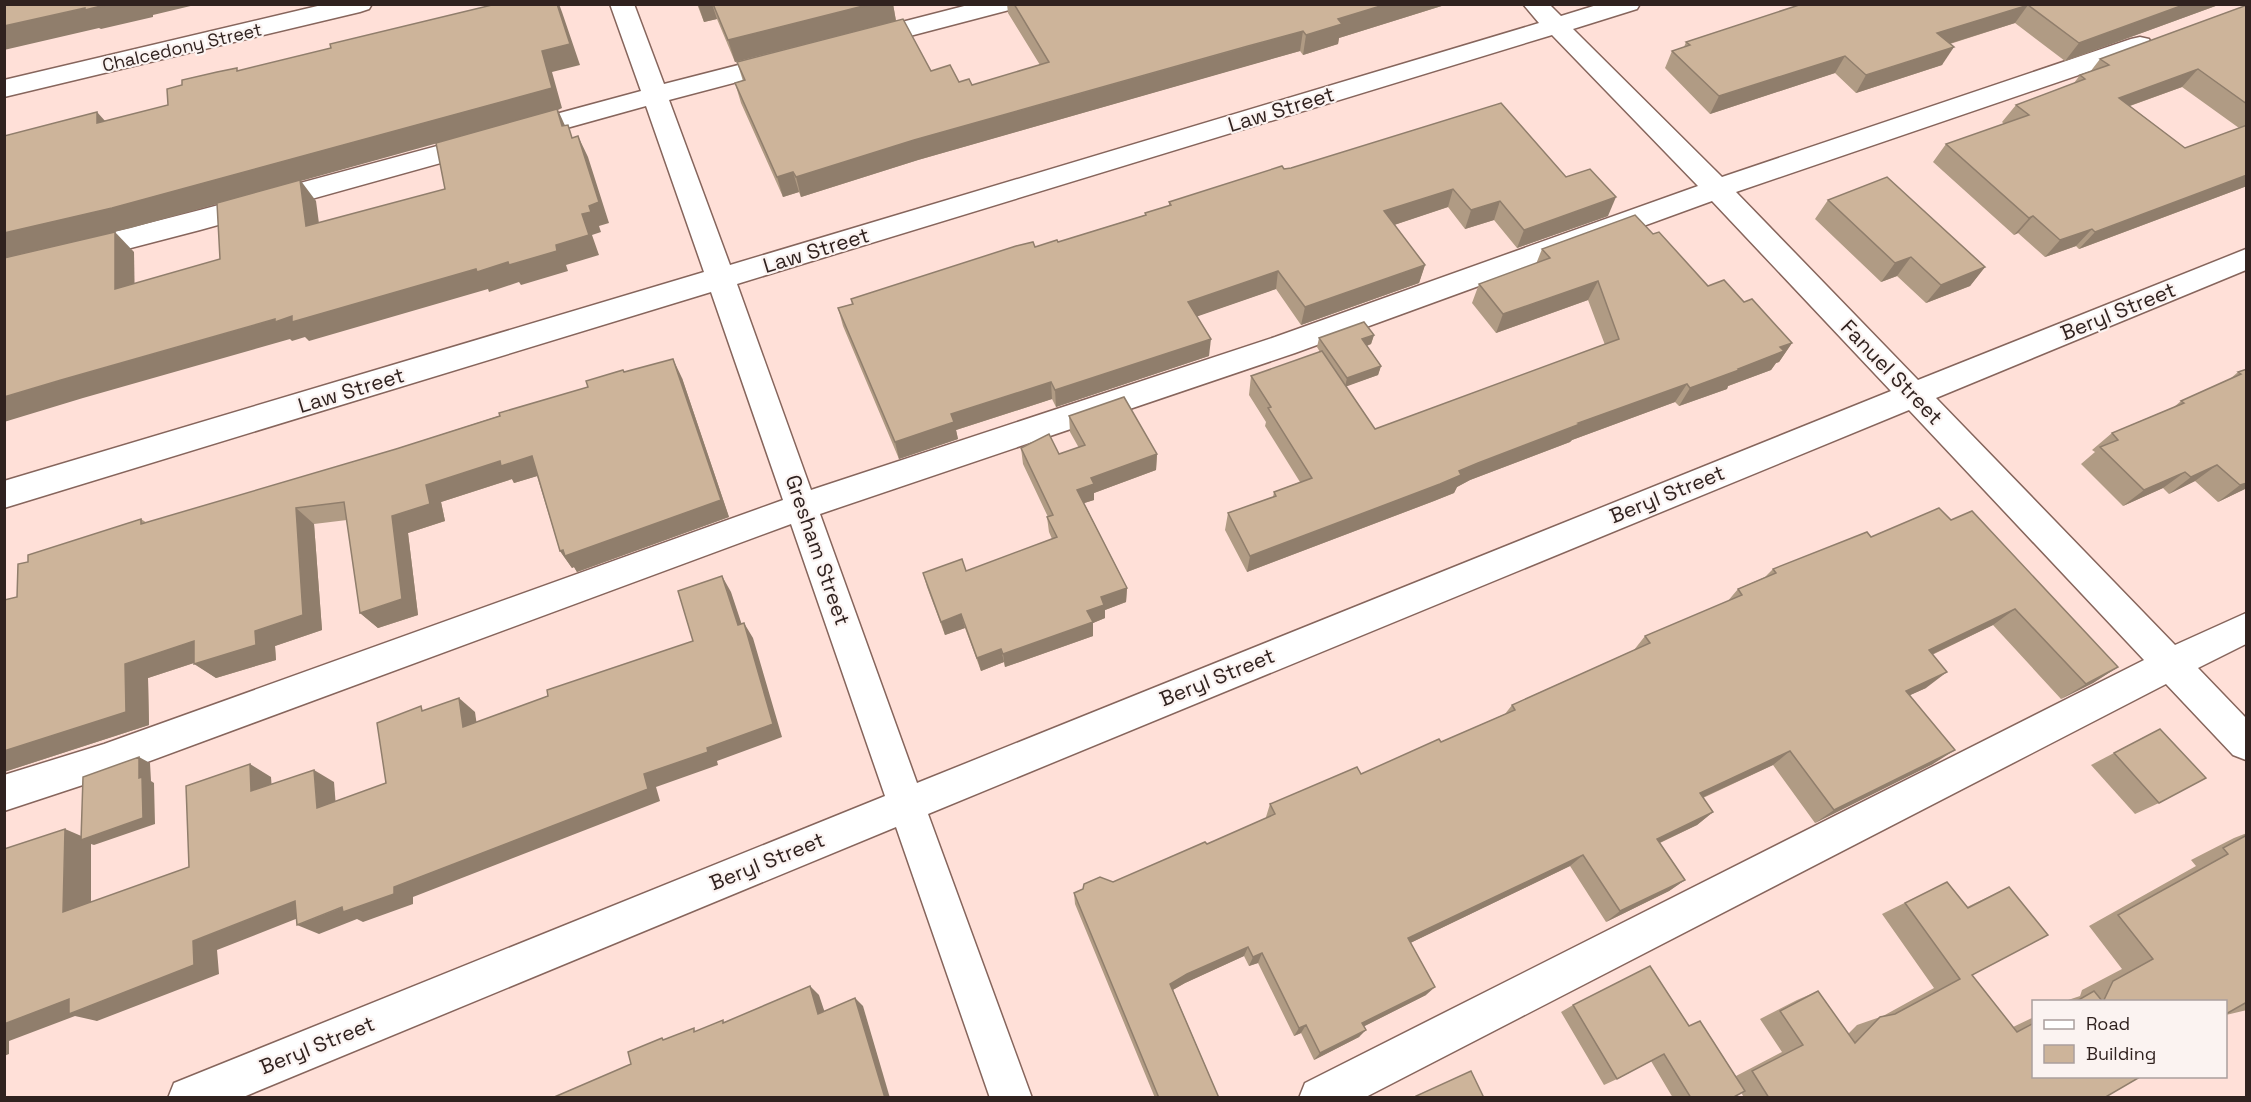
<svg xmlns="http://www.w3.org/2000/svg" width="2251" height="1102" viewBox="0 0 2251 1102" font-family="'Space Grotesk',sans-serif">
<style>
.lines{fill:none;stroke-linecap:round;stroke-linejoin:round}
.minor-casing{stroke:#86655c;stroke-width:3}
.minor{fill:#fff;fill-rule:evenodd}
.wall{fill:#b09b84;fill-rule:evenodd}
.shaded-wall{fill:#907e6c}
.building{fill:#cdb49a;stroke:#907e6c;stroke-width:1.5}
.labels{text-anchor:middle;dominant-baseline:central;stroke-width:4.5;stroke-linejoin:round;paint-order:stroke}
.far-street-label{font-size:18px;fill:#30221f;stroke:#fbf3f1}
.street-label{font-size:21px;fill:#30221f;stroke:#fbf3f1}
</style>
<rect width="100%" height="100%" fill="#ffe0d8"/>
<g class="lines">
<defs>
<g id="minor">
<polygon points="326,4 372,4 369,9 360,12 4,97 4,80"/>
<path d="M610,4H634L664,84L785,53L794,55L798,61L794,67L669,100L730,265L1539,23L1523,4H1549L1561,16L1600,4H1640L1637,9L1573,29L1722,177L2131,39L2140,37L2149,39L2152,45L2149,51L1736,192L1918,380L2246,249V270L1936,398L2175,645L2246,613V644L2198,668L2246,718V760L2233,755L2166,684L1364,1098H1299L1305,1083L2144,660L1909,410L928,814L1032,1098H990L896,827L241,1098H168L174,1083L885,796L791,524L104,778L4,811V775L104,744L783,500L711,292L4,508V481L704,272L646,106L200,230L4,281V260L200,210L641,91ZM1552,35L1698,186L1275,337L811,490L737,284ZM1712,201L1891,391L917,783L820,514L1295,353Z"/>
<polygon points="972,4 1016,4 1013,9 864,48 855,46 852,40 855,34"/>
</g>
</defs>
<use href="#minor" class="minor-casing"/>
<use href="#minor" class="minor"/>
</g>
<g class="wall">
<polygon points="697,4 893,4 896,21 931,71 959,82 972,85 1040,65 1008,13 1007,4 1448,4 1339,38 1338,44 1303,55 1300,51 1246,66 918,160 801,197 799,192 783,197 741,103 735,83 743,81 737,62 774,52 735,62 717,19 704,22"/>
<polygon points="1802,4 2221,4 2065,61 2015,23 1950,44 1942,65 1856,93 1835,73 1710,114 1665,68 1672,51 1684,47 1686,42"/>
<path d="M2247,5V186L2079,249L2076,246L2045,257L2018,233L2014,235L1933,162L1946,144L2004,124L2002,122L2016,105L2074,83L2080,75L2090,72L2100,59ZM2182,87L2239,128L2185,148L2130,106Z"/>
<polygon points="1284,169 1566,177 1608,216 1517,248 1494,220 1465,229 1448,207 1394,225 1425,265 1419,283 1301,325 1276,289 1197,316 1209,356 1056,407 1052,399 956,430 958,439 899,459 843,326 838,308 852,304 851,299 1035,247 1058,242 1145,215 1145,213 1169,206 1169,202"/>
<polygon points="1828,200 1985,267 1970,286 1926,303 1897,276 1881,282 1815,219"/>
<polygon points="1653,234 1708,286 1744,302 1792,343 1779,362 1776,363 1771,370 1728,386 1727,389 1679,406 1675,402 1572,440 1570,442 1470,480 1457,487 1454,493 1434,501 1247,572 1225,530 1228,513 1273,497 1274,492 1300,482 1265,426 1266,422 1249,395 1251,376 1320,352 1317,347 1319,338 1374,335 1371,344 1367,346 1381,366 1378,375 1346,386 1375,429 1605,345 1588,300 1496,333 1472,303 1479,284 1536,264 1542,249"/>
<polygon points="2247,369 2247,488 2218,502 2195,481 2169,494 2163,488 2123,506 2081,464 2095,452 2092,450 2112,433 2174,407 2181,401 2230,379 2238,372"/>
<polygon points="624,371 682,378 729,517 577,572 574,567 572,568 560,551 537,476 514,483 512,479 441,502 445,521 408,533 418,615 378,628 360,613 347,520 314,524 322,630 275,646 276,660 216,678 194,663 148,678 149,725 4,772 4,600 17,597 28,562 141,519 147,523 396,449 588,387"/>
<polygon points="1069,416 1157,454 1156,470 1094,493 1094,500 1084,503 1127,588 1126,602 1105,610 1105,618 1093,623 1093,636 1005,667 1004,662 981,671 965,628 945,635 927,587 923,573 966,571 1052,539 1049,532 1047,517 1048,517 1023,464 1021,448 1059,454 1079,448 1070,432"/>
<polygon points="1951,520 2118,667 2093,683 2061,699 1993,625 1932,655 1926,688 1910,695 1933,764 1815,823 1773,765 1703,798 1713,812 1697,825 1660,843 1685,880 1669,891 1606,922 1570,866 1410,943 1426,995 1364,1026 1359,1037 1314,1060 1301,1033 1294,1036 1258,963 1249,966 1244,956 1185,983 1173,990 1219,1098 1155,1098 1075,904 1074,893 1113,882 1207,844 1267,818 1266,817 1270,804 1361,774 1441,742 1505,714 1512,705 1634,650 1645,636 1727,602 1738,589 1765,577 1773,569 1871,537"/>
<polygon points="2160,729 2159,803 2135,814 2091,765"/>
<polygon points="2247,833 2247,1010 2226,1015 2226,1002 2062,1002 2080,996 2082,990 2122,969 2089,926 2196,866 2191,860 2234,838"/>
<polygon points="1947,882 1967,907 2009,887 1972,975 2013,1027 2034,1017 2034,1077 2104,1098 1744,1098 1741,1092 1732,1098 1673,1098 1651,1061 1617,1079 1604,1085 1561,1012 1573,1005 1689,1026 1736,1076 1782,1052 1760,1019 1797,1000 1818,991 1848,1034 1857,1025 1883,1016 1934,988 1882,914"/>
</g>
<g class="shaded-wall">
<polygon points="109,4 199,4 153,15 153,17 101,29 99,28 4,50 4,26 85,8"/>
<polygon points="557,4 559,4 562,12 580,65 552,72 562,108 558,110 567,130 562,126 557,110 301,181 316,201 322,246 306,226 300,181 131,228 4,258 4,233 542,51"/>
<polygon points="698,4 712,4 717,19 704,22"/>
<polygon points="871,4 893,4 896,21 735,62 728,40"/>
<polygon points="1387,4 1448,4 1339,38 1338,44 1303,55 1306,35 1338,19"/>
<polygon points="2186,4 2221,4 2065,61 2079,43"/>
<polygon points="2028,5 2015,23 1926,51 1937,33"/>
<polygon points="1303,31 1300,51 918,160 801,197 796,177 914,140"/>
<polygon points="1954,47 1942,65 1856,93 1866,75"/>
<polygon points="1845,56 1835,73 1710,114 1719,96"/>
<polygon points="2198,69 2182,87 2104,115 2119,98"/>
<polygon points="97,112 116,133 97,123"/>
<polygon points="578,136 588,157 609,223 599,226 601,232 592,235 599,255 566,265 568,271 521,285 519,282 489,292 488,289 309,341 305,337 292,341 290,339 83,398 4,422 4,397 61,380 275,319 292,316 556,245 589,206"/>
<polygon points="793,172 799,192 783,197 777,177"/>
<polygon points="2247,175 2247,186 2079,249 2095,232"/>
<polygon points="1453,189 1448,207 1379,230 1384,211"/>
<polygon points="1616,197 1608,216 1517,248 1524,230"/>
<polygon points="1500,201 1494,220 1465,229 1471,210"/>
<polygon points="2033,216 2018,233 2014,235 2029,218"/>
<polygon points="2092,229 2076,246 2045,257 2060,240"/>
<polygon points="115,232 134,252 135,308 115,289"/>
<polygon points="1911,257 1897,276 1881,282 1895,263"/>
<polygon points="1425,265 1419,283 1301,325 1305,307"/>
<polygon points="1985,267 1970,286 1926,303 1941,285"/>
<polygon points="1278,271 1276,289 1187,320 1188,302"/>
<polygon points="1598,281 1588,300 1496,333 1503,314"/>
<polygon points="1374,335 1371,344 1360,348 1362,339"/>
<polygon points="1211,339 1209,356 1056,407 1055,390"/>
<polygon points="1792,343 1779,362 1776,363 1771,370 1728,386 1727,389 1679,406 1690,388 1738,369 1780,347"/>
<polygon points="673,359 682,378 729,517 577,572 574,567 572,568 560,551 563,550"/>
<polygon points="1381,366 1378,375 1345,387 1347,378"/>
<polygon points="1051,382 1052,399 956,430 958,439 899,459 895,442 951,414"/>
<polygon points="1687,384 1675,402 1572,440 1570,442 1470,480 1457,487 1454,493 1434,501 1247,572 1250,556 1578,423"/>
<polygon points="1157,454 1156,470 1094,493 1094,500 1078,505 1077,490 1091,478"/>
<polygon points="532,456 544,474 514,483 512,479 441,502 445,521 408,533 418,615 378,628 360,613 392,516 426,485 500,461"/>
<polygon points="2217,465 2195,481 2169,494 2191,477"/>
<polygon points="2185,472 2163,488 2123,506 2144,490"/>
<polygon points="2247,483 2247,488 2218,502 2240,485"/>
<polygon points="296,508 314,524 322,630 275,646 276,660 216,678 194,664 255,631"/>
<polygon points="722,576 731,592 747,640 738,625"/>
<polygon points="1127,588 1126,602 1105,610 1105,618 1093,623 1093,636 1005,667 1003,654 1087,611 1101,597"/>
<polygon points="2015,609 1993,625 1908,666 1929,650"/>
<polygon points="961,614 965,628 945,635 941,622"/>
<polygon points="744,623 753,638 782,737 717,761 718,765 656,787 660,801 413,897 413,904 363,922 357,919 319,934 297,925 394,887 644,774 707,748"/>
<polygon points="194,641 215,656 148,678 149,725 4,772 4,751 125,664"/>
<polygon points="1001,649 1004,662 981,671 977,658"/>
<polygon points="2118,667 2093,683 2061,699 2086,684"/>
<polygon points="1947,672 1926,688 1886,706 1906,691"/>
<polygon points="459,698 475,712 479,740 463,727"/>
<polygon points="1955,750 1933,764 1815,823 1834,810"/>
<polygon points="1790,751 1773,765 1684,806 1700,793"/>
<polygon points="139,757 150,763 151,781 154,783 155,824 94,845 91,844 91,922 63,912 65,829 86,838 139,778"/>
<polygon points="250,764 271,777 273,804 251,791"/>
<polygon points="314,770 334,782 337,820 317,808"/>
<polygon points="1713,812 1697,825 1642,851 1657,839"/>
<polygon points="1583,855 1570,866 1400,948 1408,938"/>
<polygon points="1685,880 1669,891 1606,922 1620,911"/>
<polygon points="295,901 316,911 217,950 219,974 97,1021 75,1016 9,1041 9,1054 4,1056 4,1024 193,941"/>
<polygon points="1248,947 1244,956 1185,983 1169,992 1170,984 1187,974"/>
<polygon points="1262,953 1258,963 1249,966 1253,957"/>
<polygon points="810,986 819,995 828,1022 818,1014"/>
<polygon points="1435,987 1426,995 1355,1031 1362,1023"/>
<polygon points="855,998 863,1006 890,1098 885,1098"/>
<polygon points="1306,1025 1301,1033 1294,1036 1299,1028"/>
<polygon points="1366,1030 1359,1037 1314,1060 1320,1053"/>
</g>
<g class="building">
<polygon points="4,4 109,4 85,10 85,8 4,26"/>
<polygon points="496,4 557,4 570,44 542,51 552,88 112,208 4,233 4,136 97,112 97,123 168,105 167,89 182,85 182,80 217,72 237,68 237,71 331,48 330,44"/>
<polygon points="713,4 871,4 728,40"/>
<polygon points="1014,4 1387,4 1338,19 1342,24 1306,35 1303,31 1248,46 914,140 796,177 793,172 777,177 735,83 745,80 737,62 903,19 931,71 950,65 959,82 969,79 972,85 1049,62"/>
<polygon points="1802,4 2186,4 2079,43 2028,5 1937,33 1954,47 1866,75 1845,56 1719,96 1672,51 1690,45 1686,42"/>
<polygon points="2247,5 2247,104 2198,69 2119,98 2185,148 2247,125 2247,175 2095,232 2092,229 2060,240 2033,216 2029,218 1946,144 2029,115 2016,105 2085,79 2080,75 2109,65 2100,59"/>
<polygon points="1501,103 1566,177 1590,169 1616,197 1524,230 1500,201 1471,210 1453,189 1384,211 1425,265 1305,307 1278,271 1188,302 1211,339 1055,390 1051,382 951,414 954,422 895,442 838,308 853,304 851,299 1016,246 1033,242 1035,247 1057,240 1058,242 1146,215 1145,213 1171,205 1169,202 1282,166 1284,169 1291,168"/>
<polygon points="557,109 562,126 568,125 572,138 578,136 599,202 589,206 591,212 582,214 589,235 556,245 557,251 509,265 508,262 477,272 476,269 292,322 292,316 275,322 275,319 61,380 4,397 4,258 115,232 115,289 220,259 217,203 300,180 306,226 445,189 436,143"/>
<polygon points="1887,177 1985,267 1941,285 1911,257 1895,263 1828,200"/>
<polygon points="1635,215 1653,234 1659,232 1708,286 1724,280 1744,302 1752,299 1792,343 1780,347 1784,351 1738,369 1739,370 1690,388 1687,384 1578,423 1580,424 1478,463 1459,471 1461,475 1440,484 1250,556 1228,513 1276,496 1274,492 1312,478 1268,408 1271,407 1251,376 1322,351 1375,429 1619,339 1598,281 1503,314 1479,284 1550,258 1542,249"/>
<polygon points="1364,322 1374,335 1362,339 1381,366 1347,378 1319,338"/>
<polygon points="673,359 721,500 565,556 563,550 560,551 532,456 501,466 500,461 426,485 430,504 392,516 402,599 360,613 344,502 296,508 303,615 255,631 256,645 194,664 194,641 125,664 126,712 4,751 4,600 17,597 18,564 28,562 28,555 141,519 141,524 396,449 500,416 499,413 588,387 586,381 623,370 624,372"/>
<polygon points="2247,369 2247,483 2240,485 2217,465 2191,477 2185,472 2144,490 2100,447 2118,440 2112,433 2184,403 2181,401 2241,374 2238,372"/>
<polygon points="1124,397 1157,454 1091,478 1094,484 1077,490 1127,588 1101,597 1104,605 1087,611 1093,622 1003,654 1001,649 977,658 961,614 941,622 923,573 962,559 966,571 1057,537 1047,517 1053,515 1021,448 1049,434 1059,454 1085,445 1069,416"/>
<polygon points="1939,508 1951,520 1972,511 2118,667 2086,684 2015,609 1929,650 1947,672 1906,691 1955,750 1834,810 1790,751 1700,793 1713,812 1657,839 1685,880 1620,911 1583,855 1408,938 1435,987 1362,1023 1366,1030 1320,1053 1306,1025 1299,1028 1262,953 1253,957 1248,947 1187,974 1170,984 1219,1098 1159,1098 1074,893 1083,889 1084,884 1100,877 1113,882 1205,842 1207,844 1275,814 1270,804 1357,767 1361,774 1439,739 1441,742 1515,710 1512,705 1650,643 1645,636 1742,595 1738,589 1776,573 1773,569 1867,532 1871,537"/>
<polygon points="722,576 738,625 744,623 773,724 707,748 708,752 644,774 648,789 394,887 394,894 343,912 342,907 297,925 295,901 193,941 194,965 69,1014 69,999 4,1024 4,849 65,829 63,912 189,867 186,786 250,764 251,791 314,770 317,808 386,783 377,723 421,706 422,711 459,698 463,727 548,696 547,690 693,641 678,591"/>
<polygon points="2160,729 2206,778 2159,803 2114,753"/>
<polygon points="139,757 139,778 142,777 143,818 81,840 83,777"/>
<polygon points="2247,835 2247,1002 2226,1014 2226,1002 2103,1002 2113,981 2153,959 2118,915 2228,854 2223,848"/>
<polygon points="1947,882 1968,908 2009,887 2048,935 1972,975 2017,1032 2034,1023 2034,1077 2140,1077 2104,1098 1769,1098 1752,1071 1803,1045 1780,1011 1818,991 1855,1043 1880,1017 1895,1014 1960,979 1905,903"/>
<polygon points="1650,966 1689,1026 1700,1021 1745,1091 1732,1098 1691,1098 1664,1054 1617,1079 1573,1005"/>
<polygon points="810,986 818,1014 855,998 885,1098 552,1098 631,1064 628,1052 662,1038 663,1040 694,1028 694,1032 723,1020 723,1023"/>
<polygon points="2094,991 2103,1002 2075,1002"/>
<polygon points="1471,1071 1484,1098 1417,1098 1416,1096"/>
</g>
<g class="labels">
<g class="far-street-label">
<text transform="translate(182 47) rotate(-13)">Chalcedony Street</text>
</g>
<g class="street-label">
<text transform="translate(1281 109) rotate(-17)">Law Street</text>
<text transform="translate(816 250) rotate(-17)">Law Street</text>
<text transform="translate(2118 311) rotate(-22)">Beryl Street</text>
<text transform="translate(1892 372) rotate(46)">Fanuel Street</text>
<text transform="translate(351 390) rotate(-17)">Law Street</text>
<text transform="translate(1667 494) rotate(-22)">Beryl Street</text>
<text transform="translate(818 550) rotate(71)">Gresham Street</text>
<text transform="translate(1217 677) rotate(-22)">Beryl Street</text>
<text transform="translate(767 861) rotate(-22)">Beryl Street</text>
<text transform="translate(317 1045) rotate(-22)">Beryl Street</text>
</g>
</g>
<rect width="2251" height="1102" fill="none" stroke="#30221f" stroke-width="12"/>
<rect x="2032" y="1000" width="195" height="78" fill="#fbf3f1" stroke="#aa9f9d" stroke-width="1.5"/>
<rect x="2044" y="1020" width="30" height="9" fill="#ffffff" stroke="#aa9f9d" stroke-width="1.5"/>
<text x="2086" y="1030" font-size="18" fill="#30221f">Road</text>
<rect x="2044" y="1045" width="30" height="18" fill="#cdb49a" stroke="#aa9f9d" stroke-width="1.5"/>
<text x="2086" y="1060" font-size="18" fill="#30221f">Building</text>
</svg>
